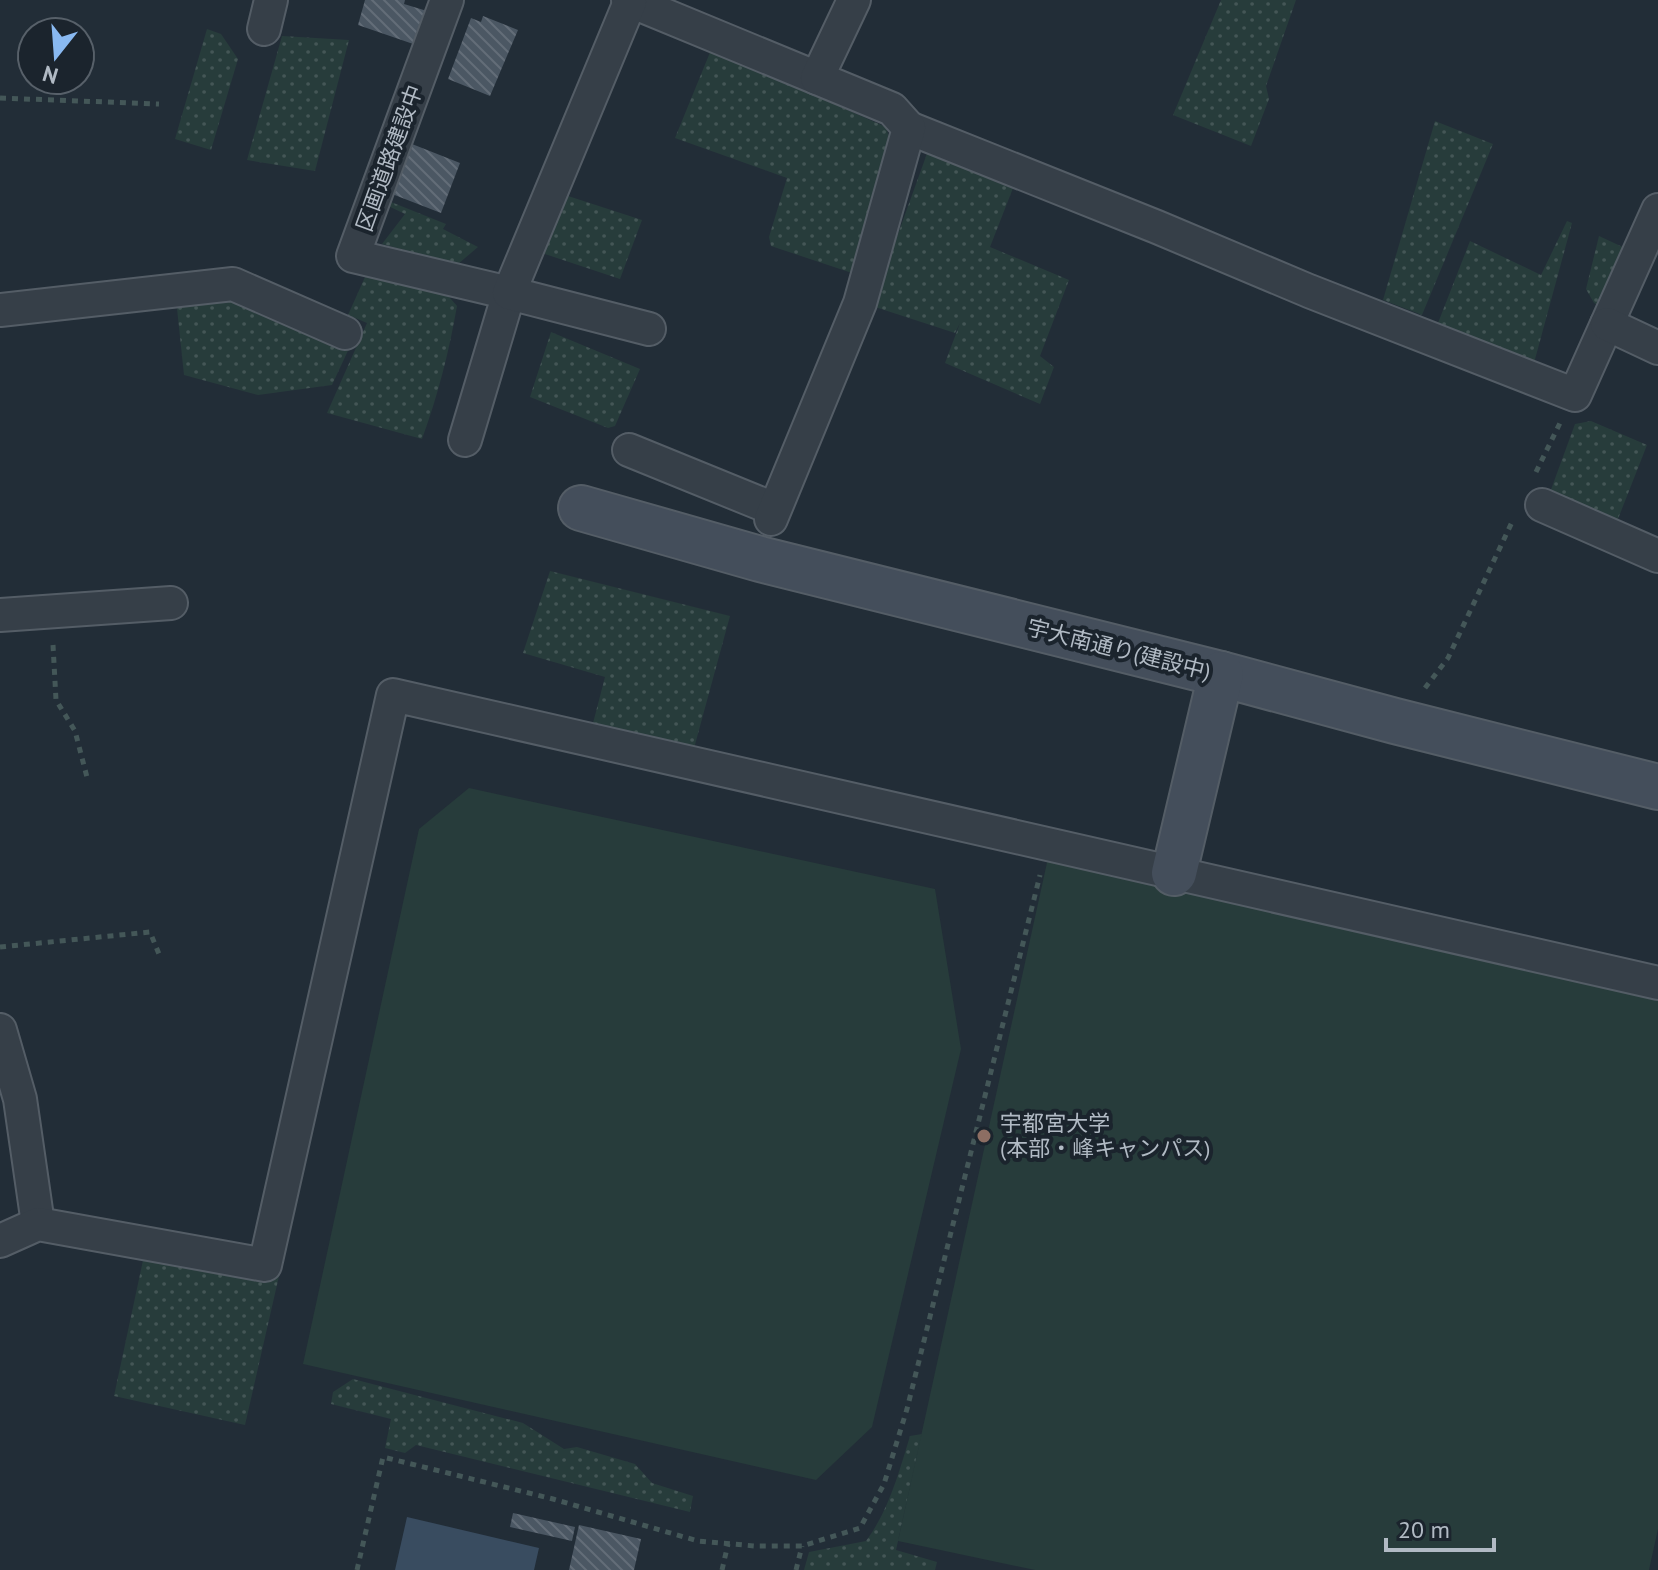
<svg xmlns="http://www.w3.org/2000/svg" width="1658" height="1570" viewBox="0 0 1658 1570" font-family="'PT Sans','Noto Sans JP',sans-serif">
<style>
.grass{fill:url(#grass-dots)}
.garden{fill:#273c3b}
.water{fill:#394c60}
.building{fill:url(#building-back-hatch)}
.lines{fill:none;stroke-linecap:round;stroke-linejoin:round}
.street-casing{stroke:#545d66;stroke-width:36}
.secondary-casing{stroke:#545d66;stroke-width:48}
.path{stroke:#445758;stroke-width:5;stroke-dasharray:6 6;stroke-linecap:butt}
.street{stroke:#363f48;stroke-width:32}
.secondary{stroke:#444e5b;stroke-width:44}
.education-dot{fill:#8d6e63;stroke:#1b242d;stroke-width:3}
.labels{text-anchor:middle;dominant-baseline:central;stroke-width:8;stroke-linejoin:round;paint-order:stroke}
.street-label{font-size:22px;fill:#b1bac4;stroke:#1b242d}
.poi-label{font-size:22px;fill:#b1bac4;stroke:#1b242d;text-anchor:start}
</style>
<defs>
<pattern id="grass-dots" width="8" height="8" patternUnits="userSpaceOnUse" patternTransform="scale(2)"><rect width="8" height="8" fill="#273c3b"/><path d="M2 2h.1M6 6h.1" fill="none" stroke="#445656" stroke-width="1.8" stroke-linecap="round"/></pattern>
<pattern id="building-back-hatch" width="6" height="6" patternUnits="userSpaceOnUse" patternTransform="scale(2)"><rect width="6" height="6" fill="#4b5763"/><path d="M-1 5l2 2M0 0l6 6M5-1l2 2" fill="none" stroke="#636d78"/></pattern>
</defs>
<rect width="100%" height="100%" fill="#222d37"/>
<g class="grass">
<polygon points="1221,0 1296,0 1266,86 1269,99 1251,146 1173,115"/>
<polygon points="207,29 221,34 238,59 211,150 175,139"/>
<polygon points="282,36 349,40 315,171 247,160"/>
<polygon points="711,50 886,127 893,151 852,273 771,246 769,237 787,178 675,138"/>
<polygon points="1435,121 1493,144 1422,315 1383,300"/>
<polygon points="929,148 1015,183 990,247 1069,280 1040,356 1054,367 1040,404 945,363 960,323 955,333 872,306"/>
<polygon points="565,195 642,220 620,279 539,252"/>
<polygon points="386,200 446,224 443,229 478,247 458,264 382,244 405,214 384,204"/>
<polygon points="1567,221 1572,223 1534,363 1438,323 1470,241 1541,275"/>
<polygon points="1599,236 1627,249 1601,307 1594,303 1586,289"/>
<path d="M373,273L444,291L457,306C449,352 438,395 422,439L327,413L367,323L348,315L365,277Z"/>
<polygon points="225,295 352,342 332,385 258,395 184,375 176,299"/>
<polygon points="551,332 640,369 615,426 608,428 530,397"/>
<polygon points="1591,421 1647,445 1616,524 1549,495 1575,424"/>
<polygon points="550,571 730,616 693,752 592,727 605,677 523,653"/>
<polygon points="145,1251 279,1276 245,1425 114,1396"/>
<polygon points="353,1379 523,1423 564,1449 577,1447 635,1464 652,1483 693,1496 690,1512 416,1445 405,1453 385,1448 391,1419 331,1404 333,1392"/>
<path d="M922,1434L896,1550L937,1562L935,1570H804L809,1552L866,1541C889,1510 899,1472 910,1436Z"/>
</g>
<g class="garden">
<polygon points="469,788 935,889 961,1049 872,1427 816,1480 303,1364 419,829"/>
<polygon points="1048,858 1658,997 1658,1529 1649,1570 1035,1570 898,1541"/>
</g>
<polygon class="water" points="407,1517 539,1548 534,1570 395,1570"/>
<g class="building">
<polygon points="365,0 405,0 404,4 427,11 419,46 358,25"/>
<polygon points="483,16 518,30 490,96 448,79 471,18 481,22"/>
<polygon points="412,144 460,163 441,213 392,194"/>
<polygon points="513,1513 575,1527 572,1541 510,1527"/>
<polygon points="579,1525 641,1539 634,1570 569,1570"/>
</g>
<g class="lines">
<defs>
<g id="street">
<polyline points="447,0 353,256 509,293 465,440"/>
<polyline points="628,0 817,78"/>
<polyline points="630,2 509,293 649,329"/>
<polyline points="264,29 271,0"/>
<polyline points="909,128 1157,227 1309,291 1575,395 1658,210"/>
<polyline points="0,310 233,284 345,333"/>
<polyline points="1607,324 1658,348"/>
<polyline points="629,450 774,509"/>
<polyline points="1542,505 1658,556"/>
<polyline points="771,519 860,303 909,128 892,109 817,78 854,0"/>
<polyline points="0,615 171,603"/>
<polyline points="0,1030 20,1099 38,1224"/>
<polyline points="0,1241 38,1224 265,1265 393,695 1658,983"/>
</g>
<g id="secondary">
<polyline points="581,508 760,559 1221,674 1395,721 1658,787"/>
<polyline points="1174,873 1221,674"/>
</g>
</defs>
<use href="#street" class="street-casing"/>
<use href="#secondary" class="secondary-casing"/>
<g class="path">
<polyline points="0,98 159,104"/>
<polyline points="1536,472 1560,423"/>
<polyline points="53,645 56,700 75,731 88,781"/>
<polyline points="1425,688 1448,658 1513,520"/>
<polyline points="0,947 150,932 161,959"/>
<polyline points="357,1570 383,1457 553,1499 698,1541 755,1546 802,1546 860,1528 884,1484 907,1409 1040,875"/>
<polyline points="722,1570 728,1544"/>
<polyline points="796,1570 802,1546"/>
</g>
<use href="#street" class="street"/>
<use href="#secondary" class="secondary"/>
</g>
<circle class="education-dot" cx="984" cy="1136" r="8"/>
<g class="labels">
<g class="street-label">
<text transform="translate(389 158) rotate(-70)">区画道路建設中</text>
<text transform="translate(1119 649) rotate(14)">宇大南通り(建設中)</text>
</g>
<g class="poi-label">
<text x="1000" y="1123">宇都宮大学<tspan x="1000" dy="25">(本部・峰キャンパス)</tspan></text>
</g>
</g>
<g transform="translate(56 56) rotate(197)"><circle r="38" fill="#1b242d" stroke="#576069" stroke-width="2"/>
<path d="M0-6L14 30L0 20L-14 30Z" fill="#89b9f1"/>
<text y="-12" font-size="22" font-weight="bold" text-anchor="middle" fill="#b1bac4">N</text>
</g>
<path d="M1386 1538v12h108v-12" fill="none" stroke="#b1bac4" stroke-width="4"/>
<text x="1398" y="1538" font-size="24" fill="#b1bac4" stroke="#1b242d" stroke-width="6" paint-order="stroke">20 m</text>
</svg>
